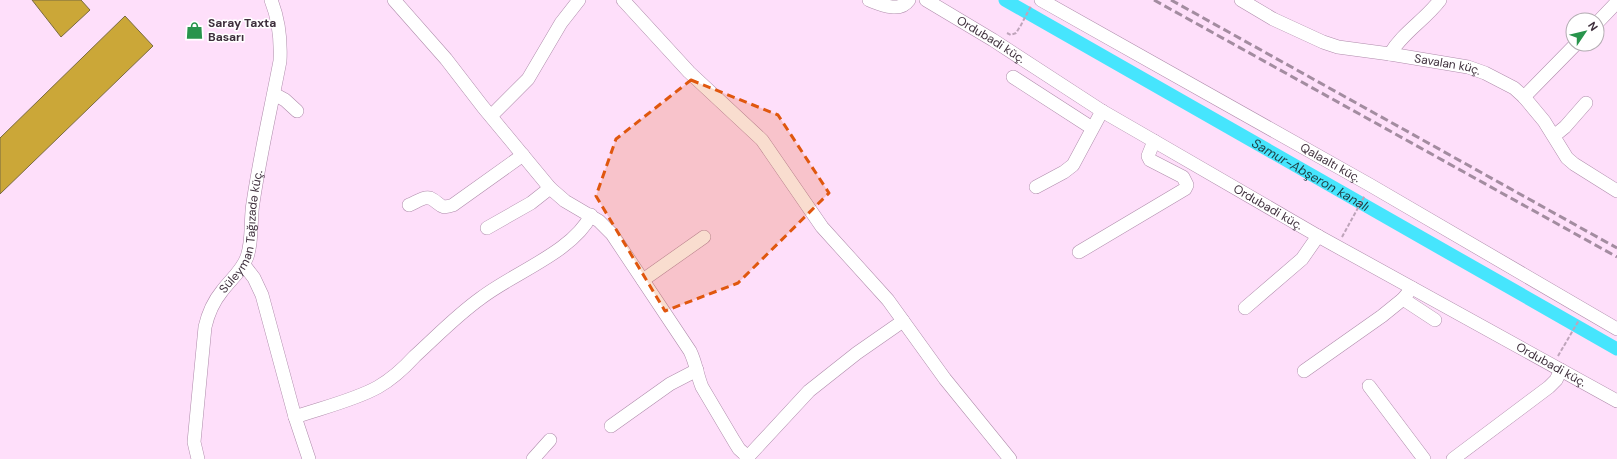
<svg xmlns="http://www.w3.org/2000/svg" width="1617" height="459" viewBox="0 0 1617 459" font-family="'DM Sans',sans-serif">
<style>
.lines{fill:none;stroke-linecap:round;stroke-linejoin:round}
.canal{stroke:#46e5fd;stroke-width:13}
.building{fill:#cba738;stroke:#796a41}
.minor-casing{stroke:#af8cab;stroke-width:14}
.path{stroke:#bea4ba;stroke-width:2;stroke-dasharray:4 2;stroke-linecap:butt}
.minor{stroke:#fff;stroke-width:13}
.rail{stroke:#a38ca0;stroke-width:3;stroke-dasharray:8 4;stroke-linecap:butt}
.marked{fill:#e0570e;fill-opacity:0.2;stroke:#e0570e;stroke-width:3;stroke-dasharray:8 5;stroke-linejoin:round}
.labels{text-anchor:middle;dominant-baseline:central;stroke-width:3;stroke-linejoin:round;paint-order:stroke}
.poi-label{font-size:12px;font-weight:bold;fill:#3e2f3c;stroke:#fff;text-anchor:start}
.street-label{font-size:12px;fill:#3e2f3c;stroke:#fff}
.water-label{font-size:13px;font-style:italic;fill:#1e3e43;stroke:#fff}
</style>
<rect width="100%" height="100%" fill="#fedffa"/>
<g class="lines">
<path class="canal" id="s1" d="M1005,0L1617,349"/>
</g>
<g class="building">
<polygon points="32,0 81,0 90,10 61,37"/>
<polygon points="125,16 153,46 0,194 0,138"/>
</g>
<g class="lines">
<defs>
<g id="minor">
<path d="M394,0L446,59L483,107L550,188L565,201L599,221L612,234L690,351C696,363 697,375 702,387L734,441L739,449L748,457"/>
<polyline points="623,0 689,72 762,140 822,227 888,300 945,379 1010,459"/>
<path d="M869,0C882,5 900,13 909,0"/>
<path id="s2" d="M926,0L993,40L1102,111L1154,141L1318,236L1617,401"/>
<path id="s3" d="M1041,0L1370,185L1617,329"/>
<path id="s4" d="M1241,0L1273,19L1323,42L1338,47L1390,54L1468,67L1485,73L1514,88L1524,97L1544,121L1567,158L1574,164L1617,191"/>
<polyline points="1597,23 1617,2"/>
<path d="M1390,54C1402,33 1425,20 1440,0"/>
<polyline points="1013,77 1092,128"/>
<polyline points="274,94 285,100 297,111"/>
<polyline points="1524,97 1576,44"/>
<polyline points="491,116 528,79 561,23 579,0"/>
<polyline points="1554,136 1565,127 1586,103"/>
<polyline points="1036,187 1064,172 1073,165 1102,111"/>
<path d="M409,205C415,203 424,196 430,198C441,203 439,210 453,205L523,155"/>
<polyline points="487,228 531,203 550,188"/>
<polyline points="1079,252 1185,189 1187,185 1183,177 1150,160 1148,156 1154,141"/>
<polyline points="244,265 254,278 262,295 295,417 309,459"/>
<polyline points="643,280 704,237"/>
<polyline points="1403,299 1435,320"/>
<polyline points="1245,308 1302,259 1318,236"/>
<polyline points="1304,371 1382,316 1403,299 1412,288"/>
<polyline points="1369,386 1424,459"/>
<path d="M295,417C321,408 355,400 378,387C392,379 404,368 415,356C437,336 457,315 481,298C513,273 573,252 591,215"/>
<polyline points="611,426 670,384 697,370"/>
<path id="s5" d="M198,459L194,442L205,327C208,314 213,302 222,291C230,280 242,271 247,257C253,240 250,220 253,203C260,155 271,108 280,61C281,41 279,20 271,0"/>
<polyline points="533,459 550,440"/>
<polyline points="746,459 809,391 857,353 903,321"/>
<polyline points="1453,459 1549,387 1556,380 1561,370"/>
</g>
</defs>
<use href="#minor" class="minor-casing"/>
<g class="path">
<polyline points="1007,33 1011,35 1016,33 1021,25 1031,6"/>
<polyline points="1342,237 1365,195"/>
<polyline points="1558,356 1579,320"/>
</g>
<use href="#minor" class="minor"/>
<g class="rail">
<polyline points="1154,0 1617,257"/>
<polyline points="1171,0 1617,248"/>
</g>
</g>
<path class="marked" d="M691,80L778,115L829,193L738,283L665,311L596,196L616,139Z"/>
<defs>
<symbol id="shop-bare" viewBox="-9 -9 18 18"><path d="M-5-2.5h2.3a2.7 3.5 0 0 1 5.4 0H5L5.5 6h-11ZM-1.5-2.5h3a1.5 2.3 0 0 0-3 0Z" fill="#28944c" stroke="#fff" stroke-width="2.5" paint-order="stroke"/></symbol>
</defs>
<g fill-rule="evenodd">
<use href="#shop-bare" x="182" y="18" width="25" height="25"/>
</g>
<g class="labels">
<g class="poi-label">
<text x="208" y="23">Saray Taxta<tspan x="208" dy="14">Basarı</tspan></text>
</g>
<g class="street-label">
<text stroke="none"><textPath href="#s2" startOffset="76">Ordubadi küç.</textPath></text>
<text stroke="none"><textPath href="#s4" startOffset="219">Savalan küç.</textPath></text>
<text stroke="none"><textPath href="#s3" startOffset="332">Qalaaltı küç.</textPath></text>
<text stroke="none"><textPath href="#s2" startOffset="400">Ordubadi küç.</textPath></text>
<text stroke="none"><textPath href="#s5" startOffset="238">Süleyman Tağızadə küç.</textPath></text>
<text stroke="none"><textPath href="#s2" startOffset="724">Ordubadi küç.</textPath></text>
</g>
<g class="water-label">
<text stroke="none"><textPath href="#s1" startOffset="352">Samur-Abşeron kanalı</textPath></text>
</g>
</g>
<g transform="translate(1585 32) rotate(55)"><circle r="19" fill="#ffffff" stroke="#b2acb1"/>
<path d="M0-3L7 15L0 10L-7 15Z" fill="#28944c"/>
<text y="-6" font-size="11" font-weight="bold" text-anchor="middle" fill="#3e2f3c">N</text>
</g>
</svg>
